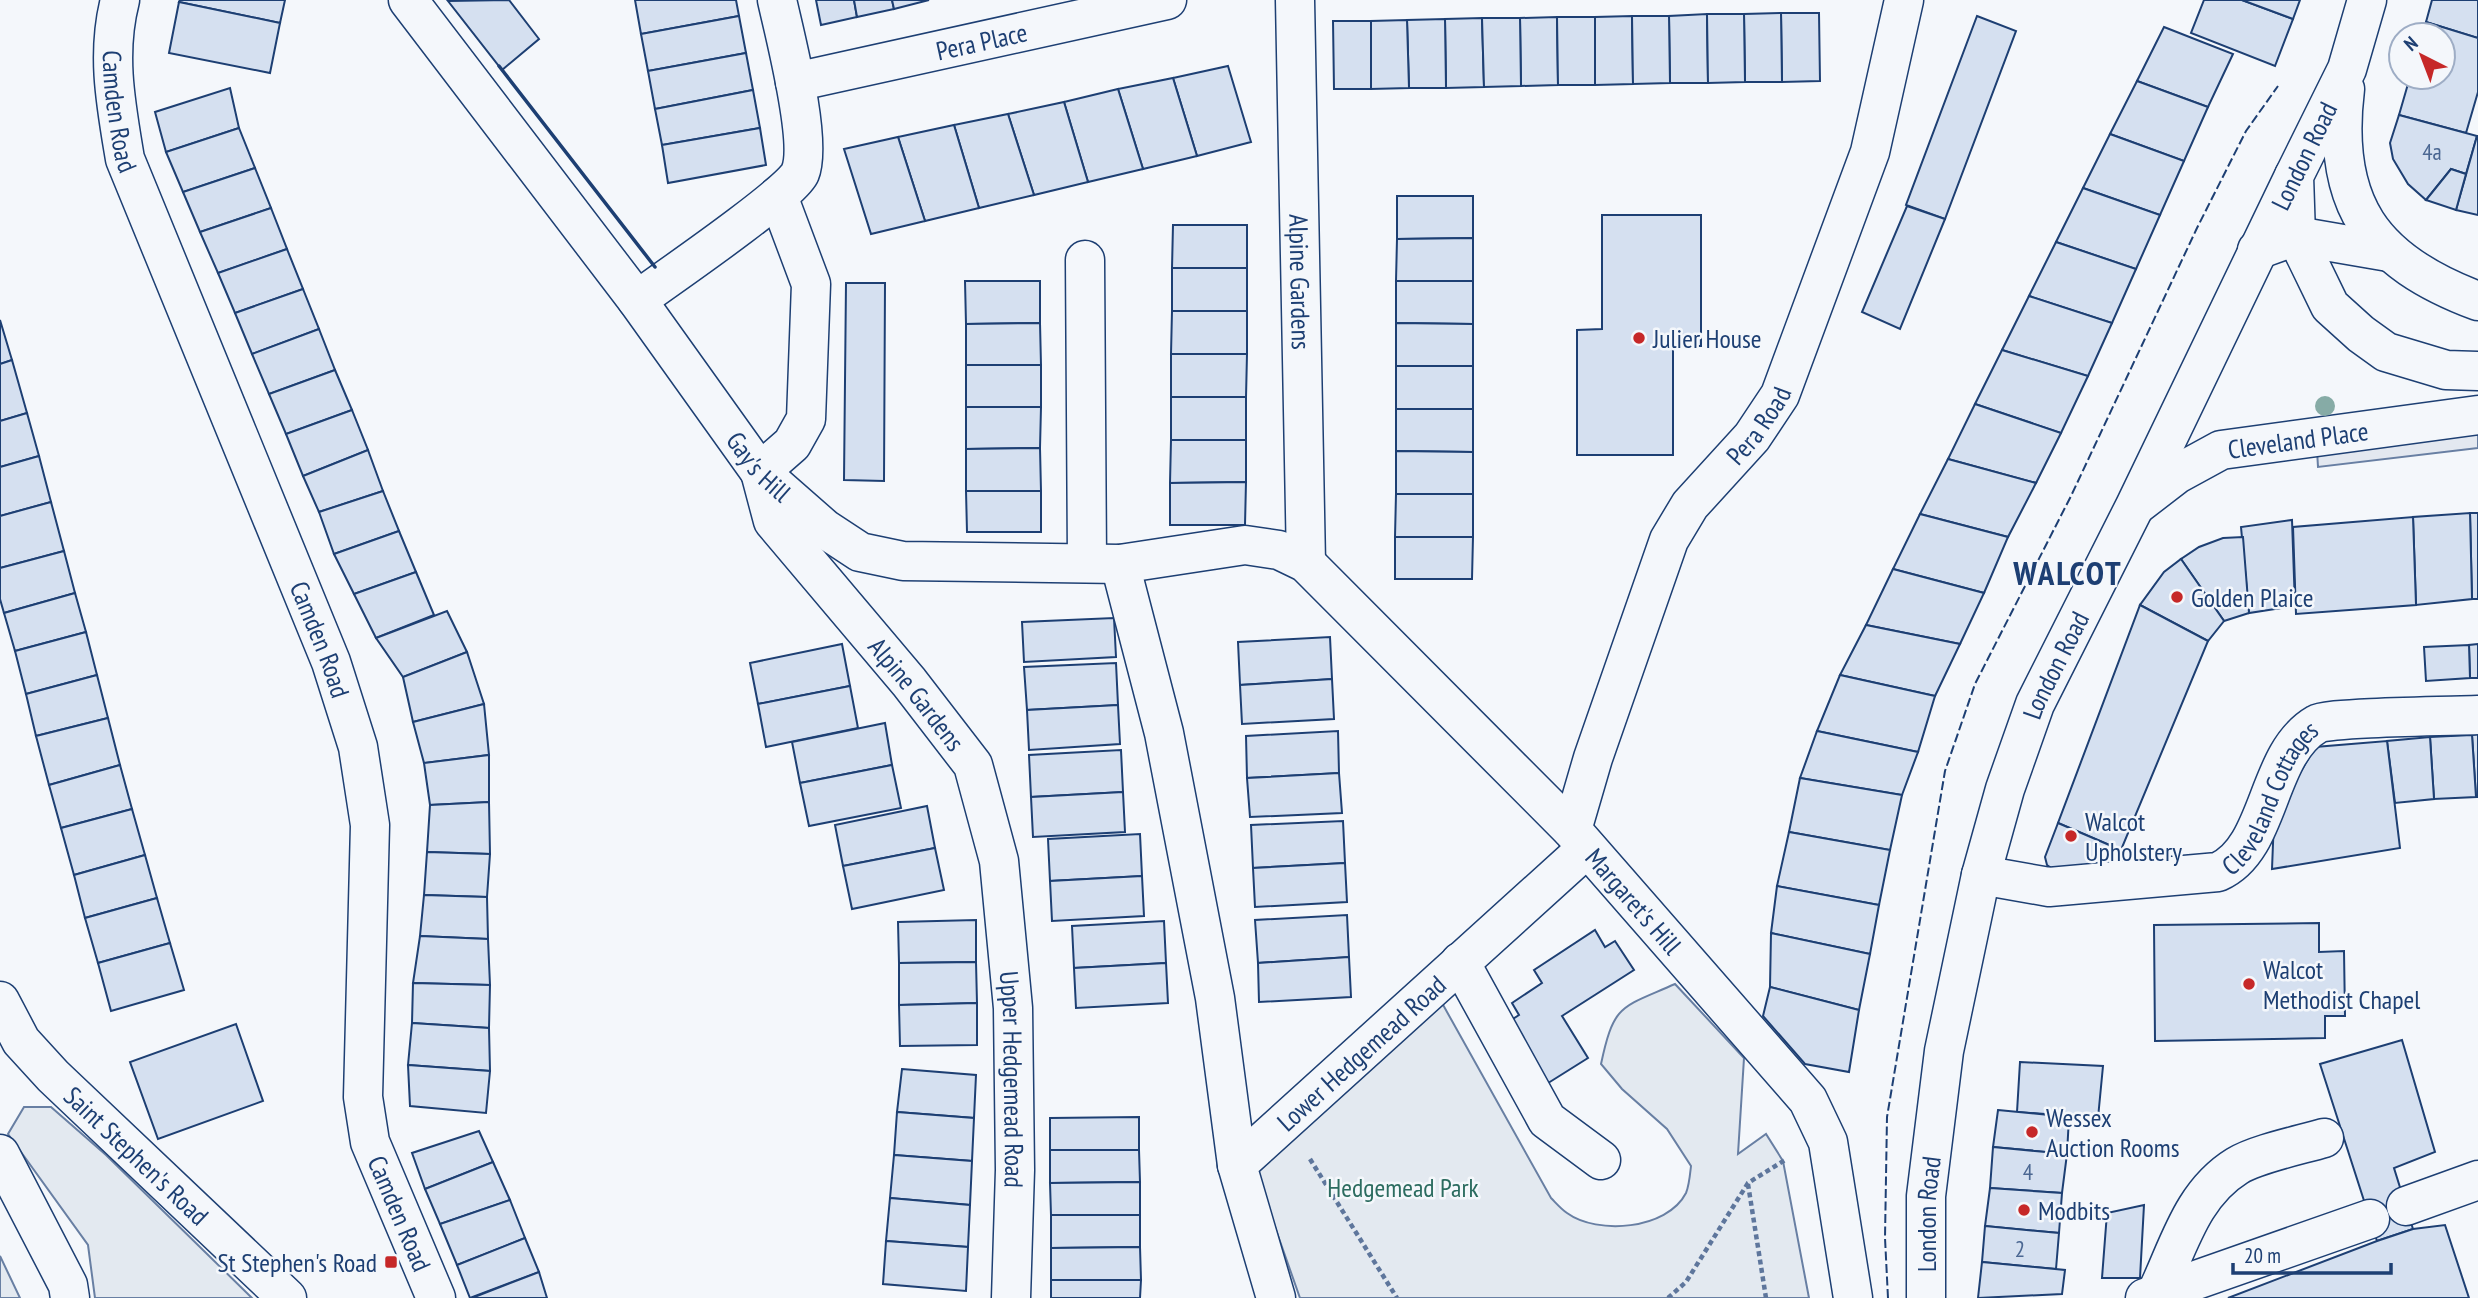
<svg xmlns="http://www.w3.org/2000/svg" width="2478" height="1298" viewBox="0 0 2478 1298" font-family="'PT Sans Narrow',sans-serif">
<style>
.green{fill:#e3e9f0;stroke:#687fa3;stroke-width:2}
.parking{fill:#e3e8f0;stroke:#687fa3;stroke-width:2}
.building{fill:#d5e0f0;stroke:#1d3f73;stroke-width:2}
.lines{fill:none;stroke-linecap:round;stroke-linejoin:round}
.minor-casing{stroke:#1d3f73;stroke-width:41}
.major-casing{stroke:#1d3f73;stroke-width:41}
.highway-casing{stroke:#1d3f73;stroke-width:41}
.path{stroke:#5e769c;stroke-width:4.5;stroke-dasharray:5 3.5;stroke-linecap:butt}
.minor{stroke:#f4f7fb;stroke-width:38}
.major{stroke:#f4f7fb;stroke-width:38}
.highway{stroke:#f4f7fb;stroke-width:38}
.fence{stroke:#1d3f73;stroke-width:2;stroke-dasharray:9 3.5;stroke-linecap:butt}
.wall{stroke:#1d3f73;stroke-width:3.5}
.tree{fill:#86aba6}
.poi-dot{fill:#c62828;stroke:#f4f7fb;stroke-width:2.5}
.labels{text-anchor:middle;dominant-baseline:central;stroke-width:5;stroke-linejoin:round;paint-order:stroke}
.number-label{font-size:23px;fill:#4b6792}
.street-label{font-size:26px;fill:#1d3f73;stroke:#f4f7fb}
.poi-label{font-size:26px;fill:#1d3f73;stroke:#f4f7fb;text-anchor:start}
.park-label{font-size:26px;fill:#2c6c60;stroke:#f4f7fb}
.district-label{font-size:33px;font-weight:bold;letter-spacing:2px;fill:#1d3f73;stroke:#f4f7fb}
</style>
<rect width="100%" height="100%" fill="#f4f7fb"/>
<g class="green">
<path d="M1675,984L1744,1058L1738,1154L1766,1134L1783,1161L1809,1298H1300L1245,1142L1442,1003L1551,1198C1556,1203 1561,1209 1567,1213C1597,1235 1667,1230 1686,1193C1689,1186 1690,1175 1691,1166L1667,1129L1622,1089L1601,1064C1614,1003 1621,1008 1675,984Z"/>
<polygon points="24,1107 51,1107 106,1155 252,1298 95,1298 88,1245 8,1134"/>
<polygon points="0,1256 20,1298 0,1298"/>
</g>
<polygon class="parking" points="2478,432 2478,448 2318,467 2317,450"/>
<g class="building">
<polygon points="180,0 285,0 280,23 179,2"/>
<polygon points="509,0 539,39 502,70 448,1"/>
<polygon points="635,0 736,0 739,16 641,34"/>
<polygon points="816,0 854,0 857,17 821,25"/>
<polygon points="854,0 892,0 894,9 857,17"/>
<polygon points="892,0 929,0 894,9"/>
<polygon points="2204,0 2242,0 2293,19 2275,66 2191,33"/>
<polygon points="2242,0 2300,0 2293,19"/>
<polygon points="2432,0 2478,0 2478,38 2426,22"/>
<polygon points="179,2 280,23 270,73 169,53"/>
<polygon points="1781,13 1819,13 1820,81 1782,82"/>
<polygon points="1781,13 1782,82 1745,82 1744,14"/>
<polygon points="1707,14 1708,83 1670,83 1669,16"/>
<polygon points="1707,14 1744,14 1745,82 1708,83"/>
<polygon points="739,16 746,53 648,71 641,34"/>
<polygon points="1632,16 1633,84 1595,85 1595,17"/>
<polygon points="1632,16 1669,16 1670,83 1633,84"/>
<polygon points="1977,16 2016,31 1945,219 1906,205"/>
<polygon points="1557,17 1558,85 1521,86 1520,18"/>
<polygon points="1557,17 1595,17 1595,85 1558,85"/>
<polygon points="1482,18 1484,87 1446,88 1445,19"/>
<polygon points="1482,18 1520,18 1521,86 1484,87"/>
<polygon points="1445,19 1446,88 1409,88 1407,20"/>
<polygon points="1407,20 1409,88 1371,89 1371,21"/>
<polygon points="1333,21 1371,21 1371,89 1334,89"/>
<polygon points="2426,22 2478,38 2478,92 2466,133 2399,115 2410,77 2443,77 2443,35 2422,35"/>
<polygon points="2164,27 2233,54 2208,107 2137,81"/>
<polygon points="746,53 753,90 655,109 648,71"/>
<polygon points="1228,66 1251,142 1197,156 1173,78"/>
<polygon points="1173,78 1197,156 1143,169 1118,89"/>
<polygon points="2137,81 2208,107 2184,161 2110,134"/>
<polygon points="230,88 239,128 166,152 155,112"/>
<polygon points="1118,89 1143,169 1088,182 1064,102"/>
<polygon points="753,90 760,128 662,145 655,109"/>
<polygon points="1064,102 1088,182 1034,195 1008,114"/>
<polygon points="1008,114 1034,195 979,208 954,125"/>
<polygon points="2399,115 2477,136 2466,174 2451,169 2426,200 2408,184 2393,159 2390,143"/>
<polygon points="954,125 979,208 925,221 898,137"/>
<polygon points="239,128 255,168 183,192 166,152"/>
<polygon points="760,128 766,165 668,183 662,145"/>
<polygon points="2110,134 2184,161 2160,215 2083,188"/>
<polygon points="2477,136 2478,136 2478,215 2456,210"/>
<polygon points="898,137 925,221 871,234 844,149"/>
<polygon points="255,168 271,208 200,232 183,192"/>
<polygon points="2451,169 2466,174 2456,210 2426,200"/>
<polygon points="2083,188 2160,215 2136,269 2056,242"/>
<polygon points="1397,196 1473,196 1473,238 1397,239"/>
<polygon points="1907,206 1945,219 1900,329 1862,312"/>
<polygon points="271,208 287,249 218,273 200,232"/>
<polygon points="1602,215 1701,215 1701,346 1673,346 1673,455 1577,455 1577,330 1602,329"/>
<polygon points="1173,225 1247,225 1247,268 1172,268"/>
<polygon points="1473,238 1473,281 1396,281 1397,239"/>
<polygon points="2056,242 2136,269 2112,323 2029,296"/>
<polygon points="287,249 303,289 235,313 218,273"/>
<rect x="1172" y="268" width="75" height="43"/>
<polygon points="965,281 1040,281 1040,323 966,324"/>
<polygon points="1396,281 1473,281 1473,324 1396,323"/>
<polygon points="846,283 885,283 884,481 844,480"/>
<polygon points="303,289 319,329 252,354 235,313"/>
<polygon points="2029,296 2112,323 2088,376 2002,350"/>
<polygon points="1172,311 1247,311 1247,354 1171,354"/>
<polygon points="0,320 12,360 0,364"/>
<polygon points="1040,323 1041,365 966,365 966,324"/>
<polygon points="1396,323 1473,324 1473,366 1396,366"/>
<polygon points="319,329 335,370 269,394 252,354"/>
<polygon points="2002,350 2088,376 2061,433 1975,404"/>
<polygon points="1171,354 1247,354 1246,397 1171,397"/>
<polygon points="12,360 27,413 0,421 0,364"/>
<rect x="966" y="365" width="75" height="42"/>
<rect x="1396" y="366" width="77" height="43"/>
<polygon points="335,370 352,410 286,434 269,394"/>
<rect x="1171" y="397" width="75" height="43"/>
<polygon points="1975,404 2061,433 2036,483 1948,459"/>
<polygon points="966,407 1041,407 1040,448 966,449"/>
<polygon points="1396,409 1473,409 1473,452 1396,451"/>
<polygon points="352,410 368,450 303,476 286,434"/>
<polygon points="27,413 39,456 0,467 0,421"/>
<polygon points="1171,440 1246,440 1246,482 1170,483"/>
<polygon points="1040,448 1041,491 966,491 966,449"/>
<polygon points="368,450 383,491 319,512 303,476"/>
<polygon points="1396,451 1473,452 1473,494 1396,494"/>
<polygon points="39,456 51,502 0,516 0,467"/>
<polygon points="1948,459 2036,483 2008,537 1920,514"/>
<polygon points="1246,482 1245,525 1170,525 1170,483"/>
<polygon points="383,491 399,531 334,554 319,512"/>
<polygon points="966,491 1041,491 1041,532 967,532"/>
<polygon points="1396,494 1473,494 1473,537 1395,537"/>
<polygon points="51,502 64,551 0,568 0,516"/>
<polygon points="2470,513 2478,513 2478,599 2472,599"/>
<polygon points="2470,513 2472,599 2416,605 2413,517"/>
<polygon points="1920,514 2008,537 1984,593 1893,569"/>
<polygon points="2413,517 2416,605 2296,614 2293,527"/>
<polygon points="2292,520 2295,606 2249,613 2241,527"/>
<polygon points="399,531 416,572 354,594 334,554"/>
<polygon points="1395,537 1473,537 1472,579 1395,579"/>
<polygon points="2243,537 2249,613 2224,621 2181,559 2199,547 2223,538"/>
<polygon points="64,551 75,593 4,613 0,599 0,568"/>
<polygon points="2181,559 2224,621 2208,641 2140,605 2164,572"/>
<polygon points="1893,569 1984,593 1960,644 1866,625"/>
<polygon points="416,572 434,615 376,638 354,594"/>
<polygon points="75,593 86,632 15,651 4,613"/>
<polygon points="2140,605 2208,641 2121,850 2058,823"/>
<polygon points="447,611 467,652 403,677 376,638"/>
<polygon points="1114,618 1116,657 1024,662 1022,622"/>
<polygon points="1866,625 1960,644 1935,696 1840,675"/>
<polygon points="86,632 97,675 26,694 15,651"/>
<polygon points="1330,637 1332,679 1240,685 1238,642"/>
<polygon points="842,644 850,686 758,704 750,663"/>
<polygon points="2478,644 2478,678 2470,678 2469,645"/>
<polygon points="2469,645 2470,678 2426,681 2424,647"/>
<polygon points="467,652 484,704 413,722 403,677"/>
<polygon points="1116,663 1118,705 1027,710 1024,667"/>
<polygon points="97,675 108,718 36,736 26,694"/>
<polygon points="1840,675 1935,696 1918,752 1817,731"/>
<polygon points="1332,679 1334,719 1242,724 1240,685"/>
<polygon points="850,686 858,728 766,747 758,704"/>
<polygon points="484,704 489,755 424,763 413,722"/>
<polygon points="1118,705 1120,744 1029,750 1027,710"/>
<polygon points="108,718 120,765 49,785 36,736"/>
<polygon points="885,723 892,765 800,783 792,742"/>
<polygon points="1338,731 1339,773 1247,778 1246,736"/>
<polygon points="1817,731 1918,752 1902,795 1800,778"/>
<polygon points="2478,734 2478,797 2476,797 2472,735"/>
<polygon points="2472,735 2476,797 2434,799 2430,737"/>
<polygon points="2430,737 2434,799 2395,803 2387,741"/>
<polygon points="2387,741 2400,848 2272,869 2274,818 2315,747"/>
<polygon points="1121,750 1123,792 1031,797 1029,755"/>
<polygon points="489,755 489,802 430,805 424,763"/>
<polygon points="120,765 132,809 61,828 49,785"/>
<polygon points="892,765 901,808 809,826 800,783"/>
<polygon points="1339,773 1342,813 1250,817 1247,778"/>
<polygon points="1800,778 1902,795 1890,850 1789,832"/>
<polygon points="1123,792 1125,832 1033,837 1031,797"/>
<polygon points="489,802 490,854 427,852 430,805"/>
<polygon points="927,806 935,848 843,866 835,825"/>
<polygon points="132,809 145,855 74,875 61,828"/>
<polygon points="1343,821 1345,863 1253,868 1251,825"/>
<polygon points="2058,823 2121,850 2112,870 2054,870 2047,865 2045,857"/>
<polygon points="1789,832 1890,850 1879,905 1777,886"/>
<polygon points="1140,834 1142,876 1050,881 1048,839"/>
<polygon points="935,848 944,890 852,909 843,866"/>
<polygon points="427,852 490,854 487,897 424,895"/>
<polygon points="145,855 157,898 85,918 74,875"/>
<polygon points="1345,863 1347,902 1255,907 1253,868"/>
<polygon points="1142,876 1144,916 1052,921 1050,881"/>
<polygon points="1777,886 1879,905 1870,954 1771,933"/>
<polygon points="424,895 487,897 488,939 420,936"/>
<polygon points="157,898 170,943 98,963 85,918"/>
<polygon points="1347,915 1349,957 1258,963 1255,920"/>
<polygon points="976,920 976,962 899,963 898,922"/>
<polygon points="1164,921 1166,963 1074,968 1072,926"/>
<polygon points="2319,923 2319,952 2344,951 2345,1016 2325,1016 2325,1038 2155,1041 2154,925"/>
<polygon points="1595,930 1605,947 1615,941 1634,970 1562,1016 1588,1058 1545,1085 1505,1024 1519,1015 1512,1003 1542,983 1534,970"/>
<polygon points="1771,933 1870,954 1859,1010 1770,987"/>
<polygon points="420,936 488,939 490,985 413,983"/>
<polygon points="170,943 184,990 111,1011 98,963"/>
<polygon points="1349,957 1351,997 1259,1002 1258,963"/>
<polygon points="976,962 977,1003 899,1005 899,963"/>
<polygon points="1166,963 1168,1003 1076,1008 1074,968"/>
<polygon points="413,983 490,985 489,1028 412,1023"/>
<polygon points="1770,987 1859,1010 1849,1072 1805,1064 1763,1016"/>
<polygon points="977,1003 977,1045 900,1046 899,1005"/>
<polygon points="412,1023 489,1028 490,1071 408,1065"/>
<polygon points="236,1024 263,1101 158,1139 130,1062"/>
<polygon points="2402,1040 2435,1152 2394,1168 2413,1229 2377,1241 2320,1064"/>
<polygon points="2020,1062 2103,1066 2098,1118 2017,1112"/>
<polygon points="408,1065 490,1071 486,1113 410,1106"/>
<polygon points="902,1069 976,1075 974,1118 897,1112"/>
<polygon points="1998,1110 2069,1117 2067,1154 1993,1147"/>
<polygon points="897,1112 974,1118 972,1161 894,1155"/>
<polygon points="1139,1117 1139,1150 1050,1150 1050,1118"/>
<polygon points="479,1131 493,1162 425,1189 412,1153"/>
<polygon points="1993,1147 2067,1154 2062,1193 1990,1188"/>
<polygon points="1050,1150 1139,1150 1140,1182 1050,1183"/>
<polygon points="894,1155 972,1161 970,1205 890,1198"/>
<polygon points="493,1162 510,1200 440,1224 425,1189"/>
<polygon points="1140,1182 1140,1215 1051,1215 1050,1183"/>
<polygon points="1990,1188 2062,1193 2059,1233 1985,1226"/>
<polygon points="890,1198 970,1205 968,1247 886,1241"/>
<polygon points="510,1200 525,1238 457,1265 440,1224"/>
<polygon points="2144,1205 2140,1278 2102,1278 2107,1213"/>
<polygon points="1051,1215 1140,1215 1140,1247 1051,1248"/>
<polygon points="2445,1225 2469,1298 2228,1298 2377,1241 2413,1229"/>
<polygon points="1985,1226 2059,1233 2056,1269 1982,1262"/>
<polygon points="525,1238 539,1272 470,1298 457,1265"/>
<polygon points="886,1241 968,1247 966,1291 883,1284"/>
<polygon points="1140,1247 1141,1280 1051,1280 1051,1248"/>
<polygon points="1982,1262 2065,1270 2062,1294 1978,1298"/>
<polygon points="539,1272 547,1298 472,1298"/>
<polygon points="1051,1280 1141,1280 1140,1298 1051,1298"/>
</g>
<g class="lines">
<defs>
<g id="minor">
<path id="s1" d="M120,0C106,54 116,105 125,159L331,662L358,747L370,825L363,1097L370,1142L436,1298"/>
<path id="s2" d="M408,0L637,300L760,472L825,529L860,552L903,561L1120,564L1245,545L1279,550L1306,563L1572,830L1808,1100L1828,1142L1853,1298"/>
<path id="s3" d="M1295,0L1306,563"/>
<path id="s4" d="M795,82L1167,0"/>
<path id="s5" d="M778,196L811,284L806,419L792,444L760,472L773,521L909,682L973,765L999,861L1013,1008L1015,1170L1011,1298"/>
<polyline points="1085,260 1087,561"/>
<path d="M637,300C662,282 793,192 800,173C813,142 785,36 777,0"/>
<polyline points="1120,564 1164,733 1215,998 1237,1165"/>
<path id="s6" d="M1572,830L1593,758L1669,540L1690,505L1752,437L1780,395L1870,152L1904,0"/>
<path id="s7" d="M1981,875L2049,887L2218,872C2272,848 2265,754 2317,724C2328,717 2455,716 2478,715"/>
<polyline points="1460,962 1547,1120 1601,1160"/>
<path id="s8" d="M0,1001L21,1041L53,1076L287,1298"/>
<polyline points="0,1154 68,1285 70,1298"/>
<polyline points="2406,1206 2478,1180"/>
<path d="M2155,1296C2178,1250 2190,1195 2237,1166C2256,1154 2300,1145 2324,1138"/>
<path id="s9" d="M1276,1298L1237,1165L1587,848"/>
<polyline points="2145,1298 2370,1219"/>
</g>
<g id="major">
<path id="s10" d="M2138,504L2177,474L2221,450L2478,415"/>
<path id="s11" d="M1926,1298V1196L1944,1051L1981,875L2005,789L2035,704L2135,506L2294,176"/>
</g>
<g id="highway">
<polyline points="2367,0 2347,69 2294,176 2296,236 2330,306 2361,334 2386,352 2446,370 2478,371"/>
<path d="M2345,89C2331,203 2371,261 2478,301"/>
<polyline points="2257,250 2296,236 2389,252"/>
</g>
</defs>
<use href="#minor" class="minor-casing"/>
<use href="#major" class="major-casing"/>
<use href="#highway" class="highway-casing"/>
<g class="path">
<polyline points="1310,1159 1397,1298"/>
<polyline points="1748,1184 1766,1298"/>
<polyline points="1668,1298 1686,1282 1748,1183 1785,1160"/>
</g>
<use href="#minor" class="minor"/>
<use href="#major" class="major"/>
<use href="#highway" class="highway"/>
<polyline class="fence" points="1888,1298 1885,1238 1887,1117 1945,771 1975,684 2071,496 2197,228 2246,131 2278,86"/>
<polyline class="wall" points="499,66 655,267"/>
</g>
<circle class="tree" cx="2325" cy="406" r="10"/>
<g class="poi-dot">
<circle cx="1639" cy="338" r="7"/>
<circle cx="2177" cy="597" r="7"/>
<circle cx="2071" cy="836" r="7"/>
<circle cx="2249" cy="984" r="7"/>
<circle cx="2032" cy="1132" r="7"/>
<circle cx="2024" cy="1210" r="7"/>
<rect x="384" y="1255" width="14" height="14" rx="3.5"/>
</g>
<g class="labels">
<g class="number-label">
<text x="2432" y="151">4a</text>
<text x="2028" y="1171">4</text>
<text x="2020" y="1248">2</text>
</g>
<g class="street-label">
<text stroke="none"><textPath href="#s4" startOffset="191">Pera Place</textPath></text>
<text stroke="none"><textPath href="#s1" startOffset="112">Camden Road</textPath></text>
<text transform="translate(2304 156) rotate(-64)">London Road</text>
<text stroke="none"><textPath href="#s3" startOffset="282">Alpine Gardens</textPath></text>
<text stroke="none"><textPath href="#s6" startOffset="452">Pera Road</textPath></text>
<text stroke="none"><textPath href="#s10" startOffset="177">Cleveland Place</textPath></text>
<text stroke="none"><textPath href="#s2" startOffset="584">Gay's Hill</textPath></text>
<text stroke="none"><textPath href="#s1" startOffset="679">Camden Road</textPath></text>
<text stroke="none"><textPath href="#s11" startOffset="651">London Road</textPath></text>
<text stroke="none"><textPath href="#s5" startOffset="576">Alpine Gardens</textPath></text>
<text stroke="none"><textPath href="#s7" startOffset="332">Cleveland Cottages</textPath></text>
<text stroke="none"><textPath href="#s2" startOffset="1640">Margaret's Hill</textPath></text>
<text stroke="none"><textPath href="#s9" startOffset="306">Lower Hedgemead Road</textPath></text>
<text stroke="none"><textPath href="#s5" startOffset="985">Upper Hedgemead Road</textPath></text>
<text stroke="none"><textPath href="#s8" startOffset="208">Saint Stephen's Road</textPath></text>
<text stroke="none"><textPath href="#s1" startOffset="1267">Camden Road</textPath></text>
<text stroke="none"><textPath href="#s11" startOffset="84">London Road</textPath></text>
</g>
<g class="poi-label">
<text x="1653" y="338">Julier House</text>
<text x="2191" y="597">Golden Plaice</text>
<text x="2085" y="821">Walcot<tspan x="2085" dy="30">Upholstery</tspan></text>
<text x="2263" y="969">Walcot<tspan x="2263" dy="30">Methodist Chapel</tspan></text>
<text x="2046" y="1117">Wessex<tspan x="2046" dy="30">Auction Rooms</tspan></text>
<text x="2038" y="1210">Modbits</text>
<text x="377" y="1262" text-anchor="end">St Stephen's Road</text>
</g>
<g class="park-label">
<text x="1403" y="1187">Hedgemead Park</text>
</g>
<g class="district-label">
<text x="2068" y="572">WALCOT</text>
</g>
</g>
<g transform="translate(2422 56) rotate(318)"><circle r="33" fill="#f4f7fb" stroke="#9eadc5" stroke-width="2"/>
<path d="M0-5L12 26L0 18L-12 26Z" fill="#c62828"/>
<text y="-10" font-size="19" font-weight="bold" text-anchor="middle" fill="#1d3f73">N</text>
</g>
<path d="M2233 1263v10h158v-10" fill="none" stroke="#1d3f73" stroke-width="3.5"/>
<text x="2244" y="1263" font-size="21" fill="#1d3f73" stroke="#f4f7fb" stroke-width="5" paint-order="stroke">20 m</text>
</svg>
